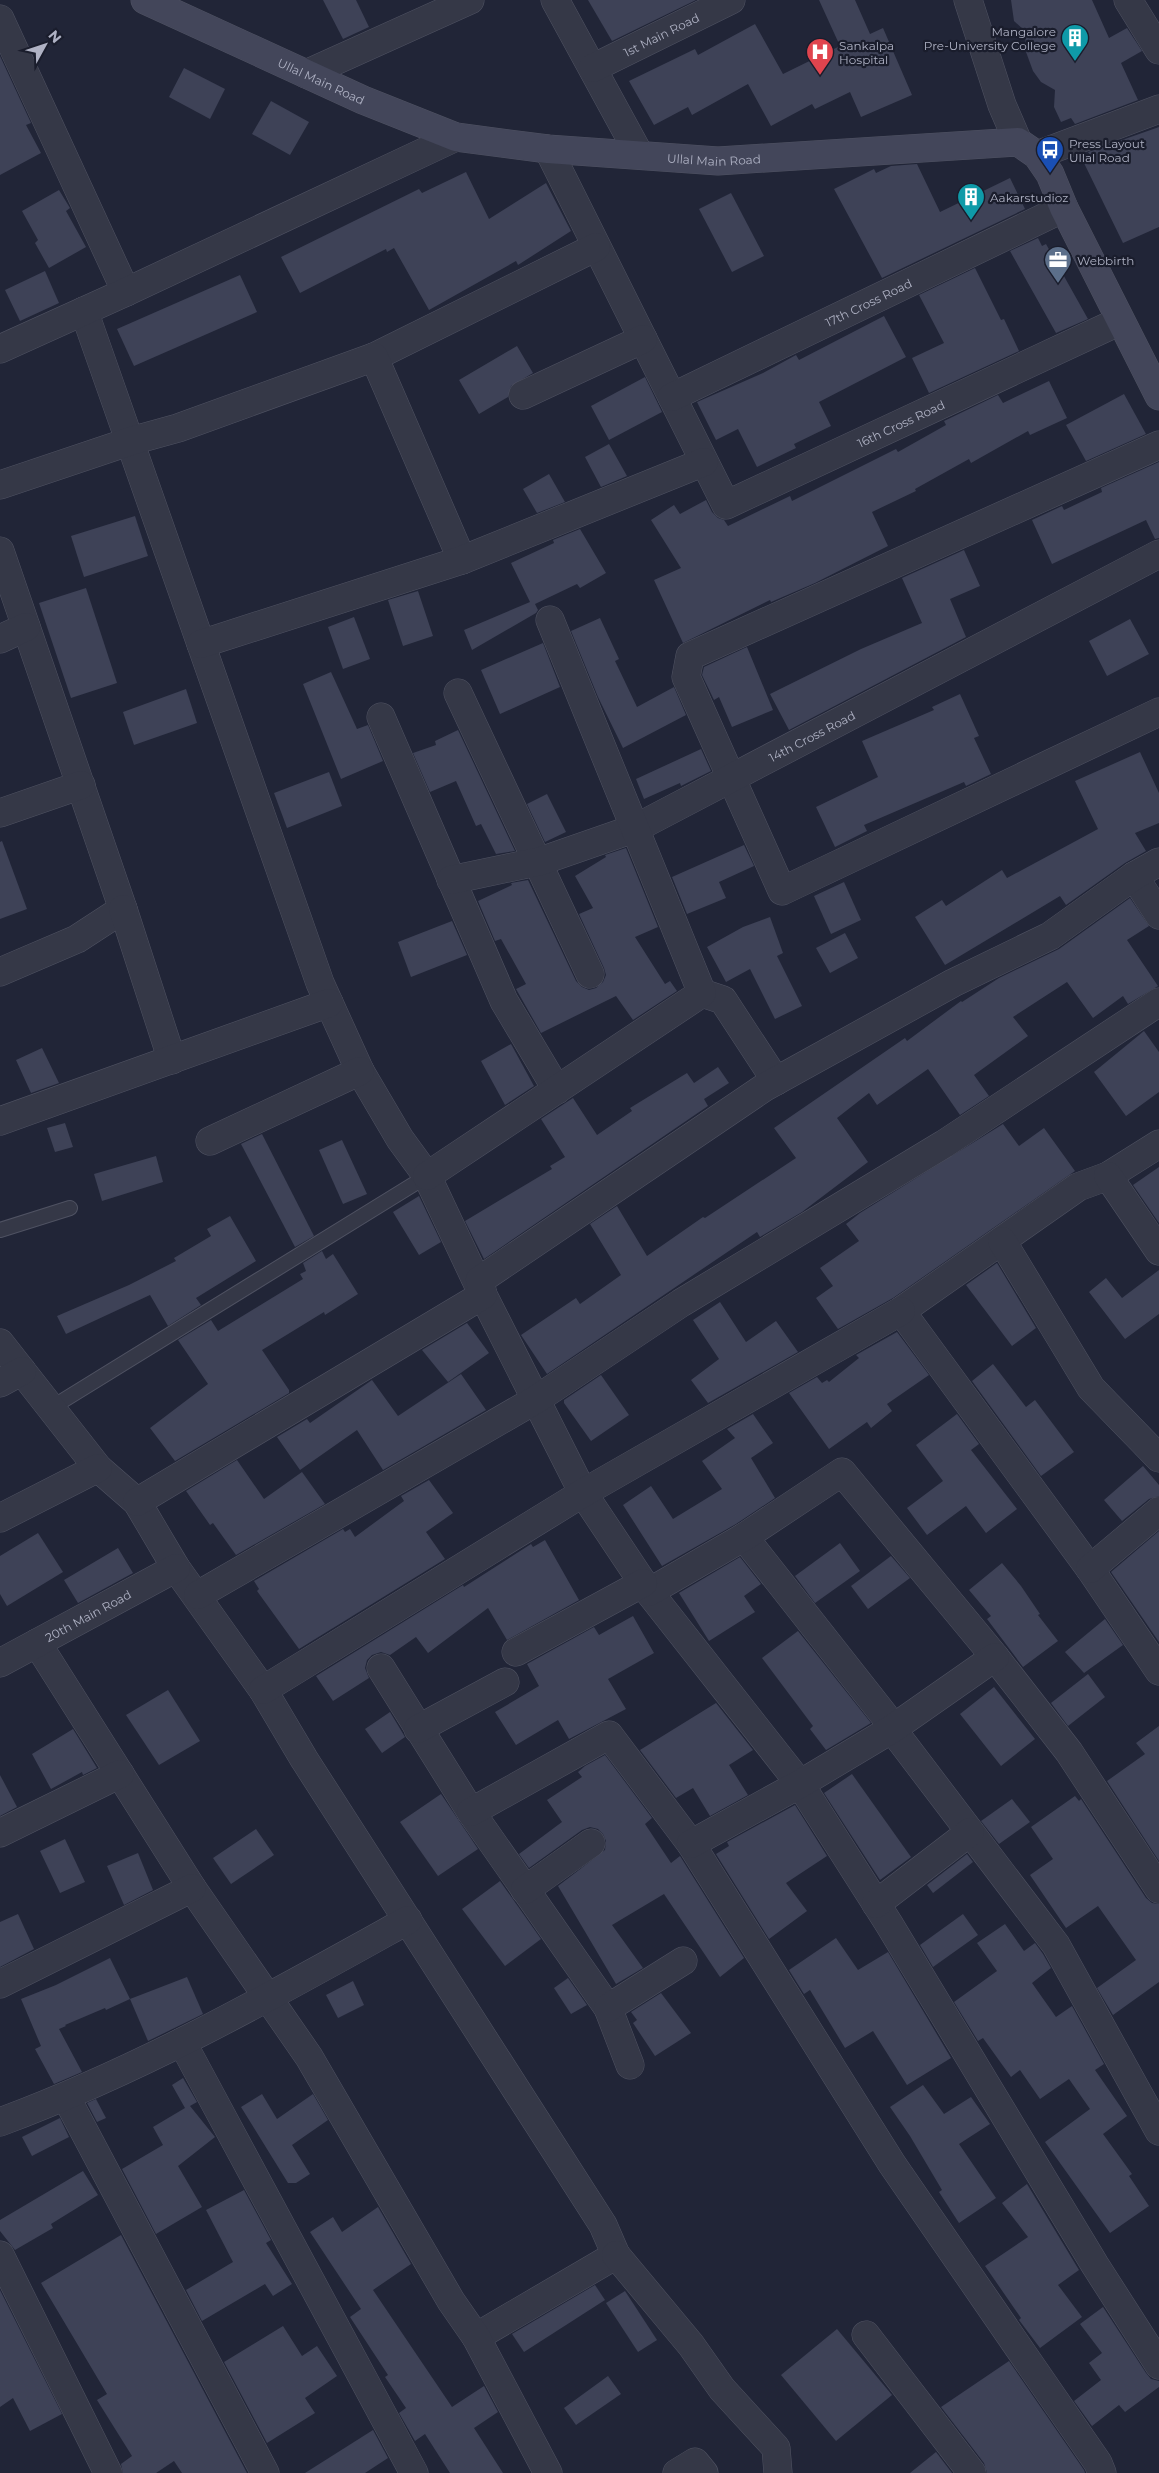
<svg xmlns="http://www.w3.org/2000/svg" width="1159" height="2473" viewBox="0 0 1159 2473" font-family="Montserrat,sans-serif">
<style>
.building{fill:#3e4257}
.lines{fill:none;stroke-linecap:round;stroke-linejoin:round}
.service-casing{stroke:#4f5262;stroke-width:16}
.minor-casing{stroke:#4f5262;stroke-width:29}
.tertiary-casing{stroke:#4f5262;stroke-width:29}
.secondary-casing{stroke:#4f5262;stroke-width:29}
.service{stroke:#353847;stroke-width:14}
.minor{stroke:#353847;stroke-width:28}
.tertiary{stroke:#353847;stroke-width:28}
.secondary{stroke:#43465a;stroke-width:28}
.labels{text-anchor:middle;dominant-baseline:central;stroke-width:4.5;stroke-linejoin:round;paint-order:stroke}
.poi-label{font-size:12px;fill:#afb2c4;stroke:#1a1d2c;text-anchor:start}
.street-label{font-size:12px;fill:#afb2c4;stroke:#1a1d2c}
</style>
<rect width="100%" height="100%" fill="#212537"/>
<g class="building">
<polygon points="323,0 356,0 369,27 343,39"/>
<polygon points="588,0 696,0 612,41"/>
<polygon points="819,0 855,0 870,34 883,28 912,95 861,117 850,92 815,109 812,104 771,126 748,84 692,115 688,107 654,125 629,81 695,49 698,55 755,24 783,74 840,46"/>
<polygon points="1011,0 1092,0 1109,38 1127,28 1142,51 1121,63 1138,100 1075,124 1071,118 1061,122 1054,107 1055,90 1041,82 1033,71 1026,52 1025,31 1014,21"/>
<polygon points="0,56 31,123 26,125 41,153 0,175"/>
<polygon points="184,68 225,89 210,119 169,97"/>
<polygon points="271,101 309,122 290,155 252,134"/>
<polygon points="1159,127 1159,227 1123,243 1083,161 1091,157 1088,152"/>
<polygon points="917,164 940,212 1010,178 1025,209 882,278 834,189 874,169 876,173 891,166"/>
<polygon points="466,172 489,219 546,183 571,231 518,265 516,261 429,310 394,248 387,252 386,249 300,293 281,257 419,189 422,193"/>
<polygon points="59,190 70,208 66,211 86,247 49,268 35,243 38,240 22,211"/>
<polygon points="731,193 764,256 732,272 699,209"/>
<polygon points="1038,238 1042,246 1046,244 1088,319 1056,333 1010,251"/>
<polygon points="975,268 1001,320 1004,319 1019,351 929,393 912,358 944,343 919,295"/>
<polygon points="45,271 59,303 20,321 5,290"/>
<polygon points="240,275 257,312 134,366 117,329"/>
<polygon points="884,316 906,357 819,402 831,426 794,444 796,448 757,467 738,429 716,440 697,402 763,373 796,355 799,360"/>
<polygon points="517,346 533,373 511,386 508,397 479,414 459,380"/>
<polygon points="645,377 662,412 609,440 591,406"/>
<polygon points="1049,381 1067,418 1030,435 1028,431 971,463 969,459 915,489 916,491 872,512 888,546 815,583 771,602 770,600 683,643 654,580 681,568 651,520 674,505 680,514 706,500 712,512 718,518 724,520 728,526 790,496 792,501 896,449 898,452 946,425 944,421 998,395 1003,403"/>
<polygon points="1124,394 1146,434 1086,461 1066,425"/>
<polygon points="609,444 627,476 601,487 585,457"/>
<polygon points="1159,462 1159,538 1155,539 1146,520 1052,564 1032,520 1062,506 1064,510 1102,492 1101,488"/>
<polygon points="549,474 565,502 537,513 523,489"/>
<polygon points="135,516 148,556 84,577 71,536"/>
<polygon points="580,529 606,573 580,588 577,584 535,604 538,610 536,613 472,650 464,630 530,602 511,563 554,543 553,540"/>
<polygon points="964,550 980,586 950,599 966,637 789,730 770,694 861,649 922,623 902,578"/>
<polygon points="86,588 117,683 71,698 39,603"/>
<polygon points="418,591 433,636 403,646 388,600"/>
<polygon points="354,617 370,659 343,669 328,627"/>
<polygon points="600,618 619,659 615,661 637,707 674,687 686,715 623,748 598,697 571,631"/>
<polygon points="1130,619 1149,654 1107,676 1089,641"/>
<polygon points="543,643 560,687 500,714 481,670"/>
<polygon points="747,647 773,710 732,727 719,697 714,700 702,675 704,667"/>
<polygon points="331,672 357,729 368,725 383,761 341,779 303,684"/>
<polygon points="186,689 197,723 134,745 123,712"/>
<polygon points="960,694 979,736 974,738 991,774 966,786 964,782 864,825 867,831 835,847 816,807 878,777 862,741 934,710 932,707"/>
<polygon points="458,730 515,851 496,854 481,824 476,826 456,781 430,792 413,753 436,745 435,741"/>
<polygon points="701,749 711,771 681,786 680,783 644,799 636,779"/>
<polygon points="1140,752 1159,793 1159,823 1135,833 1146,851 1125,863 1066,905 1060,896 945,965 915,917 942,900 946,906 1002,870 1007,878 1098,829 1075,781"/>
<polygon points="329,772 342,806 287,828 274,793"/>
<polygon points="547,794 566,832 545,842 527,804"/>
<polygon points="2,841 27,909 0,919 0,842"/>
<polygon points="744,845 754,866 719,882 726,898 687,914 672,877"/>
<polygon points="626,848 658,927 635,937 665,984 670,981 677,991 633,1020 616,996 541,1033 516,989 526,984 501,939 495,941 478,901 512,885 511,883 528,880 576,981 582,987 589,990 596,988 603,982 606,975 604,968 579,914 593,908 575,876 606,857 605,855"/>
<polygon points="844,882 861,920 831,934 814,896"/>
<polygon points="1130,898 1149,926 1127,940 1158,986 1128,1004 1123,996 1093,1018 1067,982 1013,1017 1028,1036 974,1075 989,1096 960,1115 928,1069 877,1105 869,1093 837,1118 868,1162 802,1212 760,1237 757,1232 547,1374 521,1335 576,1298 580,1304 621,1275 590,1224 617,1206 647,1256 703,1217 705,1218 796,1158 774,1128 905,1038 907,1041 961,1001 962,1002 999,978 1059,949"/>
<polygon points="770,917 783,953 777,956 802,1006 775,1019 750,969 726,982 707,947 743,927"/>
<polygon points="452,921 467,955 411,977 398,942"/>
<polygon points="845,933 858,958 830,973 816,948"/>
<polygon points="1144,1031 1159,1052 1159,1092 1126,1116 1094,1072"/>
<polygon points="511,1044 534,1086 505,1105 481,1061"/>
<polygon points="42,1048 59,1083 31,1093 16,1060"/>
<polygon points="718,1067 729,1083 704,1099 708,1106 484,1259 465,1221 552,1169 550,1166 565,1157 541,1119 573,1098 597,1135 632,1111 630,1108 687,1073 694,1083"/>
<polygon points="65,1123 73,1147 55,1152 47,1128"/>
<polygon points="1003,1124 1019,1146 1044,1128 1075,1171 893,1298 838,1329 816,1298 833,1286 820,1268 859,1241 846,1224 860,1213"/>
<polygon points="262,1134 314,1236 295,1247 241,1144"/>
<polygon points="342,1140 367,1194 343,1204 319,1150"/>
<polygon points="156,1156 163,1182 102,1201 94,1174"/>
<polygon points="1159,1167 1159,1223 1133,1185"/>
<polygon points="419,1196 441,1242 419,1255 393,1212"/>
<polygon points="230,1216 256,1261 196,1298 201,1305 168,1326 150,1295 66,1334 57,1316 129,1285 176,1261 174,1258 211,1236 207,1229"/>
<polygon points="322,1251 326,1259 333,1254 358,1294 325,1315 324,1312 262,1350 289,1390 289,1393 175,1461 150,1428 208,1384 178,1340 211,1320 218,1331 303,1279 300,1274 306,1271 303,1263"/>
<polygon points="997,1263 1036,1328 1012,1346 966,1285"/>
<polygon points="1159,1270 1159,1314 1125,1339 1089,1292 1106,1278 1122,1298"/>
<polygon points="720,1302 746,1342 776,1321 798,1352 708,1403 691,1380 719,1359 693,1320"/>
<polygon points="467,1323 489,1353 448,1382 422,1350"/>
<polygon points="897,1332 929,1375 887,1404 892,1411 871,1428 867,1422 829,1449 789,1393 817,1377 822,1383 827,1380 829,1382 859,1358 856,1355"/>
<polygon points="993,1364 1026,1407 1035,1400 1074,1452 1041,1476 972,1381"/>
<polygon points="461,1374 486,1410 383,1470 357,1430 300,1470 277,1437 307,1419 310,1423 372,1380 398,1416"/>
<polygon points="601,1375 629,1415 591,1441 564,1403 564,1400"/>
<polygon points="753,1414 773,1443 751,1458 775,1498 736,1524 662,1566 623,1505 651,1486 673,1519 722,1489 702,1461 735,1438 727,1429"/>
<polygon points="957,1414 979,1444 971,1450 1017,1509 986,1533 966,1506 927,1535 907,1508 943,1481 916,1445"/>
<polygon points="237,1460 264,1499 302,1472 325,1504 236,1555 213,1523 210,1525 186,1491"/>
<polygon points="1143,1466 1159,1485 1159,1496 1149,1499 1122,1521 1104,1500"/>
<polygon points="429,1480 453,1513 426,1532 445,1559 299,1649 257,1591 259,1589 254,1581 343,1529 345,1532 350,1529 355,1537 404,1501 401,1496"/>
<polygon points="1159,1531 1159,1642 1111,1572"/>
<polygon points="38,1533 63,1572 7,1606 0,1594 0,1556"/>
<polygon points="545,1540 579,1600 507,1640 488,1608 428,1653 416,1637 390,1655 381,1652 372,1655 367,1660 365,1668 369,1678 333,1701 316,1676 463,1585 464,1587 531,1544 533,1547"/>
<polygon points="840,1543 860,1571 815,1603 795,1576"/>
<polygon points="118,1548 133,1573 78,1603 64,1580"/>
<polygon points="891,1556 910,1578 868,1609 851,1586"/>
<polygon points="740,1557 761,1584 744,1596 755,1612 709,1641 679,1593"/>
<polygon points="1002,1563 1021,1586 1040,1614 1038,1615 1058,1641 1023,1667 987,1619 991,1616 969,1590"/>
<polygon points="633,1616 654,1653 608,1679 626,1709 569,1739 558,1720 516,1745 495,1712 539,1686 527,1664 594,1627 599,1635"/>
<polygon points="1105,1619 1123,1645 1084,1673 1065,1652"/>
<polygon points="798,1631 871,1723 826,1750 810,1729 813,1726 762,1658"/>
<polygon points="1088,1674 1105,1697 1068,1726 1051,1703"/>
<polygon points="994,1687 1035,1739 1001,1766 960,1714"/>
<polygon points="168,1690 200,1741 159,1765 126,1715"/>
<polygon points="716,1703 753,1750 729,1765 748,1795 710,1816 693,1788 676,1798 640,1750"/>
<polygon points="390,1712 405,1737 382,1753 365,1729"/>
<polygon points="1159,1726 1159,1861 1107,1781 1145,1754 1136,1743"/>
<polygon points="73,1729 97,1768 83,1775 82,1772 51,1789 32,1754"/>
<polygon points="605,1755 652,1818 645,1824 671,1863 680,1856 744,1958 720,1977 664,1894 612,1925 643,1968 616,1984 558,1886 605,1850 606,1841 603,1834 598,1829 590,1827 582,1830 529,1868 519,1854 562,1822 547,1800 582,1777 578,1772 585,1766"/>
<polygon points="852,1774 911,1857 880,1880 824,1793"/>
<polygon points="0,1775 17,1807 0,1816"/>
<polygon points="441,1794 478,1849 438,1876 400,1822"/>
<polygon points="1075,1796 1079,1801 1081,1799 1146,1898 1152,1903 1159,1904 1159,1982 1113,2015 1097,1988 1136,1960 1098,1906 1066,1928 1030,1875 1053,1859 1031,1827"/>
<polygon points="1012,1799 1030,1822 999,1844 981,1821"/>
<polygon points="795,1805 827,1856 786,1883 807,1911 769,1939 716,1854 729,1846 727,1842"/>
<polygon points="256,1829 274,1855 231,1884 213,1858"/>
<polygon points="65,1839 85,1882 60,1893 40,1851"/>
<polygon points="138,1853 153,1890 124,1905 107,1866"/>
<polygon points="967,1854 973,1862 933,1893 927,1885"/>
<polygon points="500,1881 541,1939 505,1966 462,1909"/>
<polygon points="18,1914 34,1949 0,1967 0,1922"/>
<polygon points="963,1914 978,1935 933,1967 920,1945"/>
<polygon points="1005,1924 1024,1951 1035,1943 1043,1954 1051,1968 1032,1983 1056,2017 1072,2006 1104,2064 1095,2070 1127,2116 1103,2134 1132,2174 1129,2176 1149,2206 1110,2233 1045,2142 1090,2109 1069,2079 1040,2099 1020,2070 1011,2077 983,2038 978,2041 954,2002 997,1971 977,1943"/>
<polygon points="836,1938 858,1970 888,1952 951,2058 907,2085 873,2031 845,2048 810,1990 804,1994 789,1970"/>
<polygon points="110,1958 130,1999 106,2010 105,2008 65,2025 66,2026 59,2029 82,2072 54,2084 35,2049 41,2046 21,1999 56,1985"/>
<polygon points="187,1977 203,2014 148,2041 130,1999"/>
<polygon points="568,1978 587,2005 571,2014 554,1988"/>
<polygon points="353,1981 364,2005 338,2018 326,1995"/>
<polygon points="661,1993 691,2033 655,2056 633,2023 637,2020 631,2012"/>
<polygon points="183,2078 197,2102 190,2106 215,2137 178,2166 202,2207 156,2234 122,2169 163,2145 153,2127 185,2108 172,2085"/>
<polygon points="923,2085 944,2114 971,2097 990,2124 959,2144 996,2198 959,2223 939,2192 942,2190 910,2136 890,2107"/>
<polygon points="262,2094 277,2119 313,2094 328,2120 292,2145 310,2174 296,2183 288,2183 241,2107"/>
<polygon points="96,2099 106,2118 97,2122 87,2103"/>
<polygon points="60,2118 69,2137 32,2156 22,2137"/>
<polygon points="83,2171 98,2195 51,2224 53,2228 15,2250 0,2231 0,2220"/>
<polygon points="1027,2184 1079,2270 1058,2285 1082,2317 1040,2348 1019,2320 1021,2318 985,2266 1028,2237 1002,2203"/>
<polygon points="244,2190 271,2240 266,2243 292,2284 273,2296 265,2284 202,2321 186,2290 233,2262 206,2210"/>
<polygon points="378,2207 411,2264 373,2290 452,2407 484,2386 498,2412 474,2428 503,2473 450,2473 425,2434 415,2441 399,2413 406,2408 385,2377 388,2375 350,2317 361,2309 310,2232 333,2217 342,2232"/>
<polygon points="121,2235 247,2473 182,2473 174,2461 156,2473 123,2473 121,2464 132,2456 97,2400 107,2394 41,2283"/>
<polygon points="595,2285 605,2300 524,2352 512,2334"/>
<polygon points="0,2290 62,2414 30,2431 13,2398 0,2407"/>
<polygon points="625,2291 657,2340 638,2352 606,2303"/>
<polygon points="1103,2307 1146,2373 1151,2379 1159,2381 1159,2387 1125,2412 1119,2405 1092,2426 1074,2401 1101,2380 1089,2363 1102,2353 1080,2324"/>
<polygon points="283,2326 302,2356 317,2346 337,2376 305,2398 315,2413 267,2443 224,2362"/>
<polygon points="837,2329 892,2395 836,2441 781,2375"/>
<polygon points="1009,2361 1084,2470 1085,2473 987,2473 984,2463 941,2407"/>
<polygon points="608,2376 621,2394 576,2425 564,2408"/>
<polygon points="373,2430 388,2458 365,2473 305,2473"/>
<polygon points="936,2452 952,2473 910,2473"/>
</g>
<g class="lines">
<defs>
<g id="service">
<polyline points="0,1230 70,1208"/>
<polyline points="51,1408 427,1176"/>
</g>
<g id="minor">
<polyline points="555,0 639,154"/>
<polyline points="1128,0 1159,50"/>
<polyline points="0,19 126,292"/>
<path id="s1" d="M593,68L731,0"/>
<polyline points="306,74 470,0"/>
<path id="s2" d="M548,149L726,505L1120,321"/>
<polyline points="1037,155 1159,109"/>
<polyline points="84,311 320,983 360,1071 400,1139 427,1176 483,1295 583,1493 649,1592 800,1784 889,1924 1095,2265 1159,2365"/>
<polyline points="0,349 126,292 456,137"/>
<polyline points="374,357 596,247"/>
<polyline points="523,395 643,339"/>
<path id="s3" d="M672,397L1064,208"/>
<polyline points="1159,445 690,656 686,677 782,891 1159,712"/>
<polyline points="0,485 131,441 178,428 374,357 462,560"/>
<polyline points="0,551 123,909 77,939 0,972"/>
<polyline points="0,639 26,627"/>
<polyline points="201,644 462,560 704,462"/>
<polyline points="458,693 590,974"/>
<polyline points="381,717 504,1001 557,1090"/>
<polyline points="0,813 81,785"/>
<polyline points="1134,876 1159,915"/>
<path id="s4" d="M451,880L541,861L636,828L1159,554"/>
<polyline points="123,909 172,1060"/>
<polyline points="702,993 723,1000 776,1081"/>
<polyline points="0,1121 329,1003"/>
<polyline points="210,1141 360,1071"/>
<polyline points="1159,1144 1108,1176 1078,1187 901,1311 1090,1569 1159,1671"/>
<polyline points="427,1176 702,993 550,620"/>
<polyline points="1108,1176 1159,1251"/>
<polyline points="1002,1241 1091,1388 1159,1458"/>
<polyline points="0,1343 98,1468 137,1502 176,1568 263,1690 304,1759 603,2225 616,2255 476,2337"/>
<polyline points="0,1383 22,1371"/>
<polyline points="137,1502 483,1295 480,1280 765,1087 953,983 1050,936 1134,876 1159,862"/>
<polyline points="0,1518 98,1468"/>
<polyline points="744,1537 884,1715 892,1729 1056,1945 1159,2131"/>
<polyline points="1090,1569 1159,1511"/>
<polyline points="649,1592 744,1537 842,1472 995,1657 1069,1752 1159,1889"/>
<polyline points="198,1595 537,1399 681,1303 944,1144 1159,1002"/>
<polyline points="37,1643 192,1888 309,2057 451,2301 476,2337 548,2473"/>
<polyline points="516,1652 643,1583"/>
<path id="s5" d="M0,1663L176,1568"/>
<polyline points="381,1668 471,1812 608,2008 630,2065"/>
<polyline points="263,1690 583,1493 901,1311"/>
<polyline points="418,1729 505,1682"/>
<polyline points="471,1812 609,1735 691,1844 892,2164 1098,2463 1102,2473"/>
<polyline points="0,1833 120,1774"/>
<polyline points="691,1844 800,1784 892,1729 995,1657"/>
<polyline points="525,1890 591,1843"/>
<polyline points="876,1904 970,1832"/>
<polyline points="0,1984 192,1888"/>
<polyline points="608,2008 683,1961"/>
<polyline points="182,2042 414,2473"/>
<polyline points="66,2097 265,2473"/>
<path d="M0,2122C143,2069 275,1994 408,1920"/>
<polyline points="0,2255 108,2473"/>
<polyline points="616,2255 691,2345 722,2389 776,2448 778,2473"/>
<polyline points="866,2335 972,2473"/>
<polyline points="677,2473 695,2462 704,2473"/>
</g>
<polyline id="tertiary" points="968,0 1002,105 1018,142"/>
<g id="secondary">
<path id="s6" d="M145,0L363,100L456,137L548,149L718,161L1018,142L1037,155L1050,174L1064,208L1159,396"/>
</g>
</defs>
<use href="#service" class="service-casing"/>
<use href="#minor" class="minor-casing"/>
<use href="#tertiary" class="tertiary-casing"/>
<use href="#secondary" class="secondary-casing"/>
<use href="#service" class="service"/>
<use href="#minor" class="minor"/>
<use href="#tertiary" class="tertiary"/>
<use href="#secondary" class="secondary"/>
</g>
<defs>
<symbol id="building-pin" viewBox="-11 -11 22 30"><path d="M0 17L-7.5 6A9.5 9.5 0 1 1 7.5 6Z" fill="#0f9aa8" stroke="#1a1d2c"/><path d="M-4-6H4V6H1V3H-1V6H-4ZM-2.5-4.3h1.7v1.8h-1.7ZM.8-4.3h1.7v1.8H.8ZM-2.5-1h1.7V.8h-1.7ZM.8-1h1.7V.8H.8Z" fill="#fff"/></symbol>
<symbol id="hospital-pin" viewBox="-11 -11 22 30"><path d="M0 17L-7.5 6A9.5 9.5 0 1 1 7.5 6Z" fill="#e0444e" stroke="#1a1d2c"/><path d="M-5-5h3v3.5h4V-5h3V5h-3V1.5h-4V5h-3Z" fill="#fff"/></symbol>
<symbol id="bus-pin" viewBox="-11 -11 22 30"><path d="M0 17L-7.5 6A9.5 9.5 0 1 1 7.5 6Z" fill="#1a4fb4" stroke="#1a1d2c"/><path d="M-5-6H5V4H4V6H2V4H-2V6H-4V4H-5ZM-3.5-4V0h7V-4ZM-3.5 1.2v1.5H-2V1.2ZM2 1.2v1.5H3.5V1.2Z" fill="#fff"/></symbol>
<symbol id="office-pin" viewBox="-11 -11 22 30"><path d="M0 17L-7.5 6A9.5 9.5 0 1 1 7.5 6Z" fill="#5c6f8a" stroke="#1a1d2c"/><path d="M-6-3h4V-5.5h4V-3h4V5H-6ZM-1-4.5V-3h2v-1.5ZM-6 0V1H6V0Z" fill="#fff"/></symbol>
</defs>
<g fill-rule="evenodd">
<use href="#building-pin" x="1059" y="22" width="32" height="43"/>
<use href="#hospital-pin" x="804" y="36" width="32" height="43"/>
<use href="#bus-pin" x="1034" y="134" width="32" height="43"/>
<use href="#building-pin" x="955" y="181" width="32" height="43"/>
<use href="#office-pin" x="1042" y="244" width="32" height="43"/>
</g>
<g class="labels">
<g class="poi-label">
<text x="1056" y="31" text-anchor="end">Mangalore<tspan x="1056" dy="14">Pre-University College</tspan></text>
<text x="839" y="45">Sankalpa<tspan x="839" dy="14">Hospital</tspan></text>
<text x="1069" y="143">Press Layout<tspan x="1069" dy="14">Ullal Road</tspan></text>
<text x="990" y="197">Aakarstudioz</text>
<text x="1077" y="260">Webbirth</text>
</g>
<g class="street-label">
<text stroke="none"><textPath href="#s1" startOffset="76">1st Main Road</textPath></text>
<text stroke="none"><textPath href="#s6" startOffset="194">Ullal Main Road</textPath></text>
<text stroke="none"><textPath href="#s6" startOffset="599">Ullal Main Road</textPath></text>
<text stroke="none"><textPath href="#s3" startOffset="218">17th Cross Road</textPath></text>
<text stroke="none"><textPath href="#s2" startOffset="591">16th Cross Road</textPath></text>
<text stroke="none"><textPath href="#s4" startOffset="391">14th Cross Road</textPath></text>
<text stroke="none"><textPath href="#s5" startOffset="100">20th Main Road</textPath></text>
</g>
</g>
<g transform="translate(45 45) rotate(50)" stroke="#1a1d2c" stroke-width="4" paint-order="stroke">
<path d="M0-4L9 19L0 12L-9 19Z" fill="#afb2c4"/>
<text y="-8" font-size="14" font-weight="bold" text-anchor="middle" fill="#afb2c4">N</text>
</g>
</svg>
